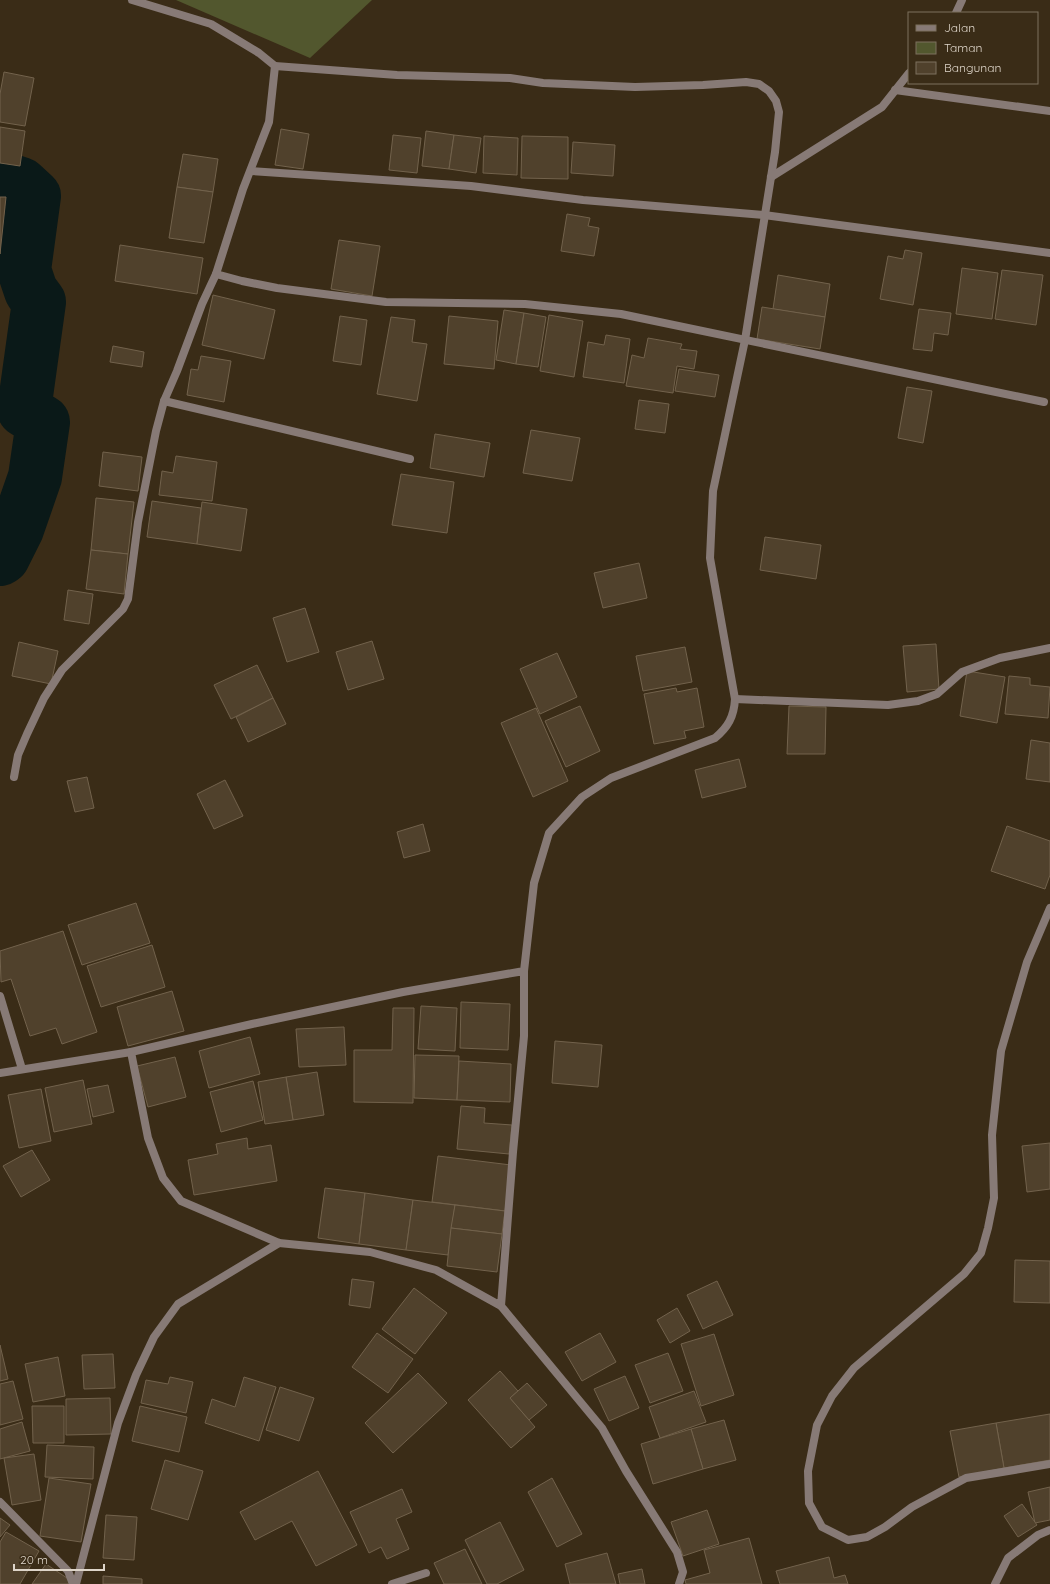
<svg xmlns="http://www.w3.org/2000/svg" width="1050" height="1584" viewBox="0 0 1050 1584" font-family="Quicksand,sans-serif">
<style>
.green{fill:#52572e}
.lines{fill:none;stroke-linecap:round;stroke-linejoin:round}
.river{stroke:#0a1918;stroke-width:54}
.building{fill:#50412c;stroke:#72624c}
.service{stroke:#877a76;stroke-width:8}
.minor{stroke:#877a76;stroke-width:8}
</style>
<rect width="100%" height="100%" fill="#3a2c17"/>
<polygon class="green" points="176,0 372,0 310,58"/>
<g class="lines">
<polyline class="river" points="0,177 21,184 34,196 24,270 31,291 39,302 24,410 43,422 35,477 17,529 3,557 0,559"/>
</g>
<g class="building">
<polygon points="4,72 34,78 25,126 0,122 0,94"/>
<polygon points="0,127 25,131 20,166 0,163"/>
<polygon points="281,129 309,134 303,169 275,165"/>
<polygon points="426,131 454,135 449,169 422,166"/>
<polygon points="393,135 421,138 417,173 389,170"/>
<polygon points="454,135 481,138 476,173 449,169"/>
<polygon points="484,136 518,138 517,175 483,173"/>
<polygon points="522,136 568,137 568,179 521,178"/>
<polygon points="573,142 615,145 613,176 571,173"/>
<polygon points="183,154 218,159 213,192 177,187"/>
<polygon points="177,187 213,192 204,243 169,238"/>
<polygon points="0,197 6,197 0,254"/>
<polygon points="567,214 590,218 588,226 599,228 594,256 561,251"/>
<polygon points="339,240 380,246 372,296 331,289"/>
<polygon points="120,245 203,258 197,294 115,281"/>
<polygon points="905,250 922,253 913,305 880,299 888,256 903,259"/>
<polygon points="962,268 998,273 992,319 956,314"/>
<polygon points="1002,270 1043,275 1036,325 995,319"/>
<polygon points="778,275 830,284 825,317 773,309"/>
<polygon points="213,295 275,310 264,359 202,345"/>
<polygon points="762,307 825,317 820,349 757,339"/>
<polygon points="919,309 951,313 948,335 934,333 932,351 913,349"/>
<polygon points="504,310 524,313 516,364 496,360"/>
<polygon points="524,313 546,317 538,367 516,364"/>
<polygon points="549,315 583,321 574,377 540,371"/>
<polygon points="340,316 367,320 361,365 333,361"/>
<polygon points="449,316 498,321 494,369 444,364"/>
<polygon points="391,317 415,320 412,342 427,344 417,401 377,394"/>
<polygon points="606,335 630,339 624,383 583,377 588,342 604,345"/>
<polygon points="648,338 682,344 680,349 697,351 694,369 677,366 673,393 626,386 632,355 644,358"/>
<polygon points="113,346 144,352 142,367 110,362"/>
<polygon points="201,356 231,361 224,402 187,395 191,369 198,370"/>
<polygon points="679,369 719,375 715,397 675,391"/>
<polygon points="907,387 932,391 923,443 898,438"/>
<polygon points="639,400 669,404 665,433 635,429"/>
<polygon points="531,430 580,438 572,481 523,473"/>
<polygon points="435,434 490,443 484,477 430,468"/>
<polygon points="103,452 142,457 138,491 99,486"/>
<polygon points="176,456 217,462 212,501 159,495 162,471 173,473"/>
<polygon points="401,474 454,482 447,533 392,525"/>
<polygon points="96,498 134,502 128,554 91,550"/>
<polygon points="152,501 201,508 197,544 147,537"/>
<polygon points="202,502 247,509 241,551 197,544"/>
<polygon points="765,537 821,545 816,579 760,570"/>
<polygon points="91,550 128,554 124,594 86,589"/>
<polygon points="639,563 647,598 603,608 594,573"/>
<polygon points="68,590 93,594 89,624 64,620"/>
<polygon points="305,608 319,652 287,662 273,618"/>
<polygon points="372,641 384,679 348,690 336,652"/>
<polygon points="19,642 58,651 51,684 12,676"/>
<polygon points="936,644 939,689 907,692 903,646"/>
<polygon points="685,647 692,682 643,691 636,656"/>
<polygon points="557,653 577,697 540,714 520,669"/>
<polygon points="257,665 273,698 231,719 214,685"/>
<polygon points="967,671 1005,677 997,723 960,716"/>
<polygon points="1009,676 1030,678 1030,685 1050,687 1048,718 1005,714"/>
<polygon points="676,688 677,692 697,688 704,727 684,731 686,738 654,744 644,694"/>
<polygon points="273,698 286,724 248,742 236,717"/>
<polygon points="580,706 600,751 566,767 545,721"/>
<polygon points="789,706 826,707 825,754 787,754"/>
<polygon points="536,708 568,781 533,797 501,723"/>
<polygon points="1031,740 1050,743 1050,782 1026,779"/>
<polygon points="739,759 746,787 702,798 695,770"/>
<polygon points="87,777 94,808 75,812 67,781"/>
<polygon points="225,780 243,816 214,829 197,794"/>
<polygon points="423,824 430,851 404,858 397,832"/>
<polygon points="1007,826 1050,841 1050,875 1045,889 991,871"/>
<polygon points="136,903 150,943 82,965 68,925"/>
<polygon points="63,931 97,1032 62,1044 56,1028 30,1036 11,979 1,982 0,951"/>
<polygon points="152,945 165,987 101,1007 87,966"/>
<polygon points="172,991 184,1031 128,1046 117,1007"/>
<polygon points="461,1002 510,1004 508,1050 460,1048"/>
<polygon points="421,1006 457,1008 455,1051 418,1049"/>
<polygon points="393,1008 414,1008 413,1103 354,1102 354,1050 392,1050"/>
<polygon points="344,1027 346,1065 299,1067 296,1029"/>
<polygon points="250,1037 260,1074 209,1088 199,1051"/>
<polygon points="555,1041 602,1045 598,1087 552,1083"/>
<polygon points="415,1055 459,1056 457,1100 414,1098"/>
<polygon points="175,1057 186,1097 148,1107 137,1066"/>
<polygon points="459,1061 511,1064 510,1102 457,1100"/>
<polygon points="317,1072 324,1115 293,1120 286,1077"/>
<polygon points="286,1077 293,1120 265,1124 258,1082"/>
<polygon points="83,1080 92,1124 54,1132 45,1088"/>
<polygon points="253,1081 263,1120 221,1132 210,1092"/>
<polygon points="108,1085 114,1112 93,1117 87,1089"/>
<polygon points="41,1089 51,1141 19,1148 8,1095"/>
<polygon points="461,1106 485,1108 484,1123 512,1125 509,1154 457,1149"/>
<polygon points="247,1138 248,1149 271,1145 277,1181 194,1195 188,1160 218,1154 216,1144"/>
<polygon points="1050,1143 1050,1189 1027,1192 1022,1146"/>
<polygon points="32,1150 50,1180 21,1197 3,1166"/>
<polygon points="438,1156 511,1165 505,1211 432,1202"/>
<polygon points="325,1188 365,1193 359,1244 318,1238"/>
<polygon points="365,1193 413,1200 406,1250 359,1244"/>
<polygon points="413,1200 455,1205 448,1255 406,1250"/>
<polygon points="455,1205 505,1211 502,1234 451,1228"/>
<polygon points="451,1228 502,1234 497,1272 447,1266"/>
<polygon points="1015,1260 1050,1261 1050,1303 1014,1302"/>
<polygon points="352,1279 374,1282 370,1308 349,1305"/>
<polygon points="717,1281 733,1315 703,1329 687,1295"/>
<polygon points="414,1288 447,1313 415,1354 382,1329"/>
<polygon points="677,1308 690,1331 670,1343 657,1320"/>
<polygon points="377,1333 413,1359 388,1393 352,1367"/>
<polygon points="600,1333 616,1362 582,1381 565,1352"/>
<polygon points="714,1334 734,1395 701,1406 681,1344"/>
<polygon points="0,1345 8,1379 0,1381"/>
<polygon points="668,1353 683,1391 650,1403 635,1365"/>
<polygon points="113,1354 115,1388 84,1389 82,1355"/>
<polygon points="58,1357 65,1396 33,1402 25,1364"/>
<polygon points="500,1371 518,1391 510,1398 535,1427 511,1448 468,1400"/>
<polygon points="418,1373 447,1403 393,1453 365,1423"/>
<polygon points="625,1376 639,1408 609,1421 594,1389"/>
<polygon points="170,1377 193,1382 186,1413 141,1403 146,1380 168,1384"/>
<polygon points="244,1377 276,1387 259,1441 205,1423 212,1399 235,1407"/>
<polygon points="13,1381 23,1419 0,1425 0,1384"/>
<polygon points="527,1383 547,1405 529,1420 510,1398"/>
<polygon points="280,1387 314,1398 299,1441 266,1430"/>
<polygon points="694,1391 706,1422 660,1438 649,1407"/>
<polygon points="110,1398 111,1434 66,1435 66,1399"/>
<polygon points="32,1406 64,1406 64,1443 33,1443"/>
<polygon points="140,1406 187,1417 179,1452 132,1441"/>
<polygon points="1050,1414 1050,1460 1004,1468 996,1423"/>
<polygon points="724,1420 736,1460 703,1469 691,1429"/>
<polygon points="22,1422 30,1451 0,1459 0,1429"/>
<polygon points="996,1423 1004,1468 959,1477 950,1431"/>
<polygon points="691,1429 703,1469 653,1484 641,1444"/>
<polygon points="47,1445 94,1447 93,1479 45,1477"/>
<polygon points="34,1454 41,1500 12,1505 4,1458"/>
<polygon points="165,1460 203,1471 188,1520 151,1509"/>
<polygon points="318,1471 357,1545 316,1566 292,1521 255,1540 240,1512"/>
<polygon points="49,1478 91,1484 81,1542 40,1536"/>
<polygon points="552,1478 582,1534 557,1547 528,1492"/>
<polygon points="1050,1487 1050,1520 1035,1523 1028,1492"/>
<polygon points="402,1489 412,1512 396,1519 409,1549 387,1559 381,1547 369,1553 350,1512"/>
<polygon points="1022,1504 1037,1525 1018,1537 1004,1516"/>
<polygon points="707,1510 719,1544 683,1556 671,1522"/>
<polygon points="106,1515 137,1517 134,1560 103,1558"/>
<polygon points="0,1518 10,1525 0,1537"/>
<polygon points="500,1522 524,1570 497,1584 487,1584 465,1540"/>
<polygon points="6,1532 39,1551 20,1584 0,1584 0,1542"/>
<polygon points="749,1538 762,1584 686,1584 685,1580 710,1573 704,1550"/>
<polygon points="465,1549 482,1584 444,1584 434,1563"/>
<polygon points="607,1553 616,1584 570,1584 565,1564"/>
<polygon points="829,1557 834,1578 845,1575 848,1584 780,1584 776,1571"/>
<polygon points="46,1564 70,1580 68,1584 32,1584"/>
<polygon points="642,1569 645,1584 620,1584 618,1574"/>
<polygon points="103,1576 142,1579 142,1584 103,1584"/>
</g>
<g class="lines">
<polyline class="service" points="895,90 1050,111"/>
<g class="minor">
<polyline points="132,0 211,24 259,53 275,66 269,122 243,189 216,274 242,281 277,288 386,302 525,304 621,314 1044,402"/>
<polyline points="956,13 962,0"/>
<path d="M275,66L397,75L510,78L543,83L635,87L703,85L746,82L759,84L769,91L776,101L779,112L775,152L745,340L713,491L710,558L735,699C734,717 728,727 715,738L611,778L582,797L549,833L534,883L524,971V1036L513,1152L501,1306L436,1270L370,1252L279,1243L181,1201L163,1178L148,1138L131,1052L252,1024L403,992L524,971"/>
<polyline points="251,171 471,186 583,200 764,215 1050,253"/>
<polyline points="771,177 882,107 909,73"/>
<polyline points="164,401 410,459"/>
<polyline points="735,699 888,705 918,701 937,694 962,672 1000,658 1050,648"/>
<polyline points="14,777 18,755 27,734 44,698 62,670 123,609 128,599 138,522 156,431 164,401 177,371 202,304 216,274"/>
<polyline points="1050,908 1027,962 1001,1051 992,1135 994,1198 988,1228 981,1253 964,1274 854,1368 832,1396 817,1425 808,1471 809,1503 822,1527 848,1540 867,1537 885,1527 912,1507 966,1478 1050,1464"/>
<polyline points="0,996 22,1069"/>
<polyline points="0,1073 131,1052"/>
<polyline points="501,1306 602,1428 626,1471 677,1552 683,1572 679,1584"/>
<polyline points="0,1502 68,1571 73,1584"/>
<polyline points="76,1584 118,1423 136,1375 154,1337 178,1304 279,1243"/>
<polyline points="392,1584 426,1573"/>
<polyline points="995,1584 1008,1558 1038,1535 1050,1530"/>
</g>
</g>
<rect x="908" y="12" width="130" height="72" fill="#3a2c17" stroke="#7c705e"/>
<rect x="916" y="25" width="20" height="6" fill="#877a76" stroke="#7c705e"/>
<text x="944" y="32" font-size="12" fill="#ded5c9">Jalan</text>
<rect x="916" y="42" width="20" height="12" fill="#52572e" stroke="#7c705e"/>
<text x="944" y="52" font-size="12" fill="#ded5c9">Taman</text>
<rect x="916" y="62" width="20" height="12" fill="#50412c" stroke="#7c705e"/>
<text x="944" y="72" font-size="12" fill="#ded5c9">Bangunan</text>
<path d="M14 1564v6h90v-6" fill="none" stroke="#ded5c9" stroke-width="2"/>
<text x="20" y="1564" font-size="12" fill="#ded5c9" stroke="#3a2c17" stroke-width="3" paint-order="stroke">20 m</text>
</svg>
